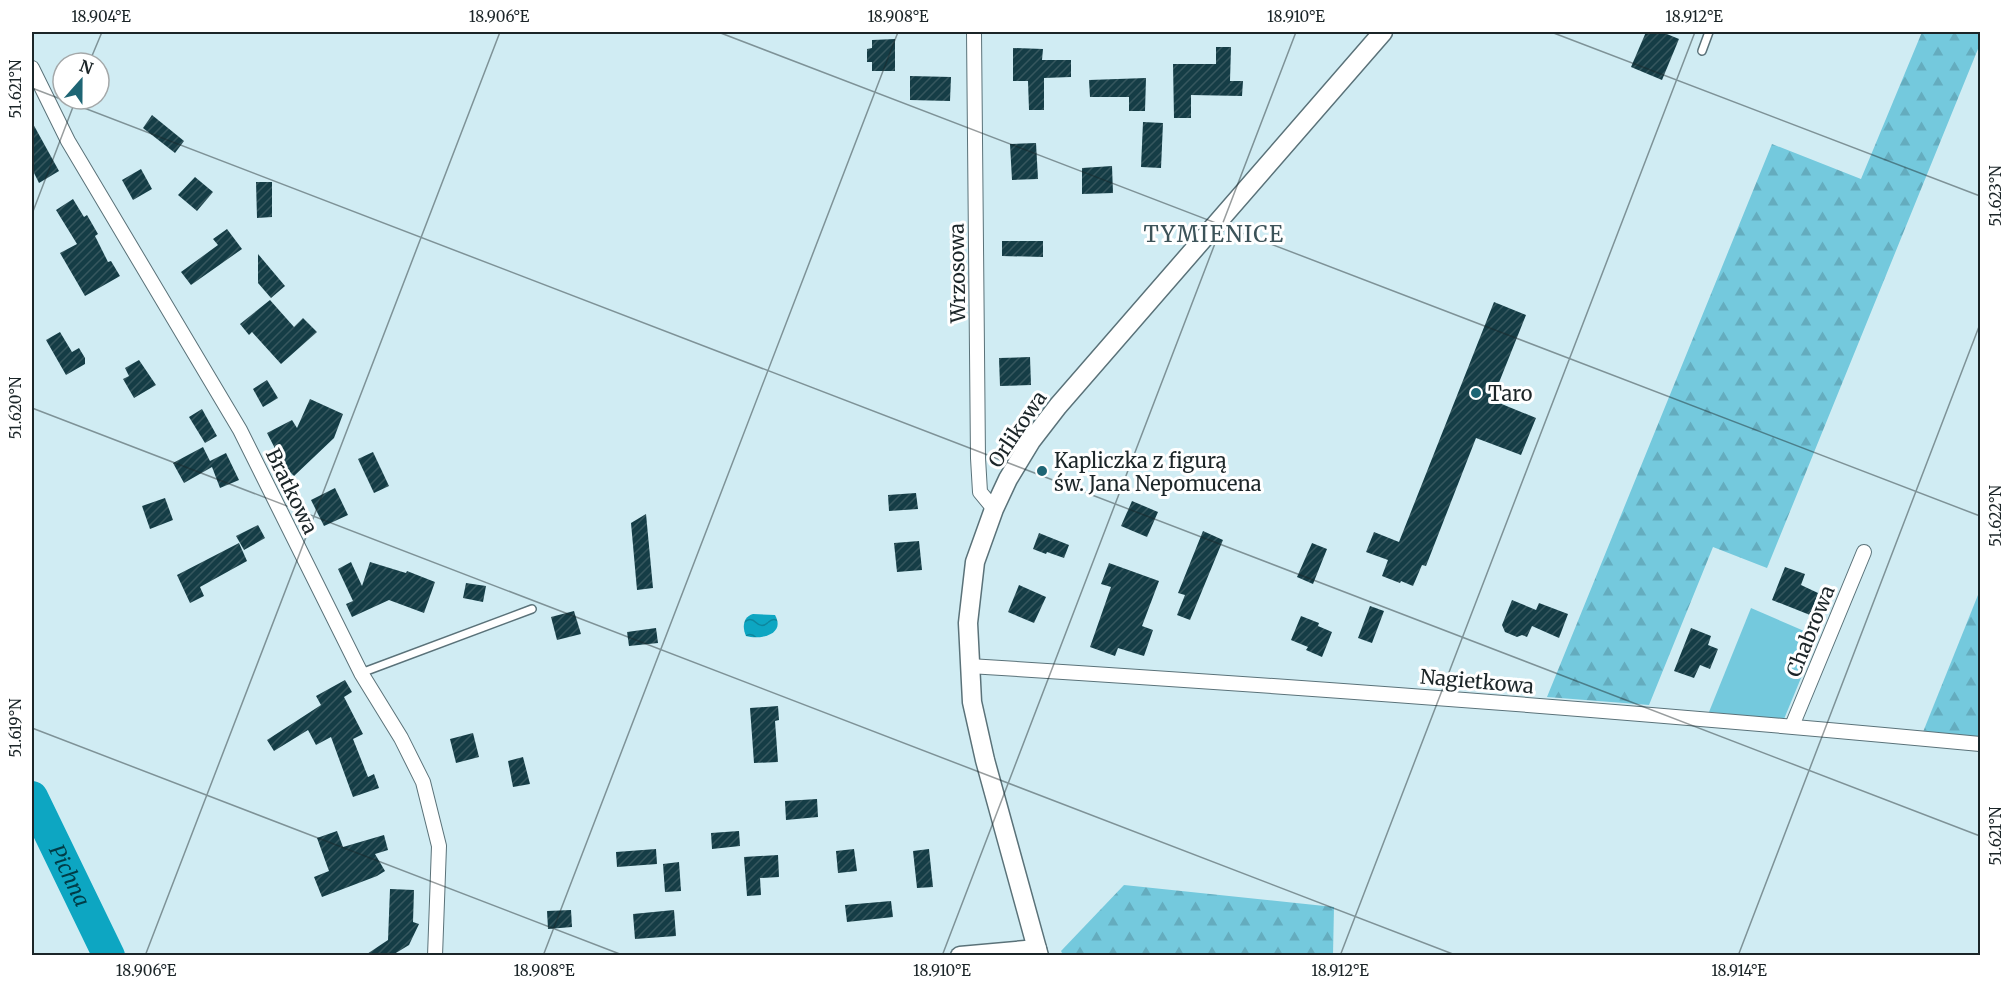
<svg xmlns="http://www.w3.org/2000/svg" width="2012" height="987" viewBox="0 0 2012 987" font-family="Merriweather,serif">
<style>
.grass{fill:#74c9dd}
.forest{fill:url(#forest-firs)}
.water{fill:url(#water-waves)}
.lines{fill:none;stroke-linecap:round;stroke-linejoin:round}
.river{stroke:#0da6c2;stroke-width:32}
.building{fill:url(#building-hatch)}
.service-casing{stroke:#5a7279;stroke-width:10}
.minor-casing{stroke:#5a7279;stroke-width:16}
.tertiary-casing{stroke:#5a7279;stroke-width:21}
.service{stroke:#fff;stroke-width:7}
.minor{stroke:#fff;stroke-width:14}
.tertiary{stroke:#fff;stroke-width:18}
.ticks{fill:none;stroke:#1b2528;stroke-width:1.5;stroke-opacity:0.45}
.poi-dot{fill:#1e6574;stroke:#fff;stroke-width:2}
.labels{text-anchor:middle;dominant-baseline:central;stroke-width:6;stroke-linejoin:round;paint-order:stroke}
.street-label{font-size:20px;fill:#1b2528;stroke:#fff}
.poi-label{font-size:20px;fill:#1b2528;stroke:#fff;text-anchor:start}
.water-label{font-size:21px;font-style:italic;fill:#003c47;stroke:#fff}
.quarter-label{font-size:22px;letter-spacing:1.5px;fill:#3c5359;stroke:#fff}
.neatline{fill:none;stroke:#1b2528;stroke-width:2}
.ticks-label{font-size:15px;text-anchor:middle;fill:#1b2528}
</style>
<defs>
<pattern id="forest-firs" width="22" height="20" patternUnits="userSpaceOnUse" patternTransform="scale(1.5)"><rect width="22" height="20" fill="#74c9dd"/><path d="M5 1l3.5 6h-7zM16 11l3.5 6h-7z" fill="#64acbe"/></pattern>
<pattern id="water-waves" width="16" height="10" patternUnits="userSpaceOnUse" patternTransform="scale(1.5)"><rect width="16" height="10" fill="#0da6c2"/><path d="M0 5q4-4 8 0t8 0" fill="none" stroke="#0c879e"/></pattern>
<pattern id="building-hatch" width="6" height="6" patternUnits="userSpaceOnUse" patternTransform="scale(1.5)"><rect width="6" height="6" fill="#153d46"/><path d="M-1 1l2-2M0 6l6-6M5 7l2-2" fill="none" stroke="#36575e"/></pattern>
</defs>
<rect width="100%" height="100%" fill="#d0ecf3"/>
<polygon class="grass" points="1751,608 1818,637 1784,719 1709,712"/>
<g class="forest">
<polygon points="1922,32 1980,32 1980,44 1767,568 1713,547 1649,705 1547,697 1772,144 1861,179"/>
<polygon points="1980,590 1980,737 1923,732"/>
<polygon points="1124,885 1334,907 1333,955 1063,955 1061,951"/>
</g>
<path class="water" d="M753,614L775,615C786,635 760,640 746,636C742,627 743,617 753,614Z"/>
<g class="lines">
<path class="river" id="s1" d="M32,797L109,956"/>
</g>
<g class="building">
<polygon points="1646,32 1662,32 1679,39 1662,80 1631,67"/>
<polygon points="895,39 895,71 872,71 872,62 867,62 867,49 872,48 872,40"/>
<polygon points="1216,47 1231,47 1230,81 1243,81 1242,96 1191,95 1191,118 1174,118 1173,64 1216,64"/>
<polygon points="1013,48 1043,49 1042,60 1071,60 1071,77 1044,78 1044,110 1029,110 1028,81 1013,81"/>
<polygon points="910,76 951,77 950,101 910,100"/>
<polygon points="1146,78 1145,111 1129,111 1129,97 1090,97 1089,80"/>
<polygon points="152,115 184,141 175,153 143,128"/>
<polygon points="32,122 59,171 39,183 32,169"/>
<polygon points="1143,122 1163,123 1161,168 1141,167"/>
<polygon points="1036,143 1038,179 1012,180 1010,144"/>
<polygon points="1112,166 1113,193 1082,194 1082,168"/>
<polygon points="141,169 152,189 133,200 122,180"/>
<polygon points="195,177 213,192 197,211 178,195"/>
<polygon points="256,182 272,182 272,217 257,218"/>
<polygon points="73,199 84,217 87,215 98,234 95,236 108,262 111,261 120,276 85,296 60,253 77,244 56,210"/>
<polygon points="227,229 242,249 191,285 181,272 218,245 213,239"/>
<polygon points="1002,241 1043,241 1043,257 1002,256"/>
<polygon points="258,254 285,286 271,298 258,283"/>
<polygon points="270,300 294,327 303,318 317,332 281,364 252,332 249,335 240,324"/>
<polygon points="1494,302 1526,315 1492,400 1536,418 1521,455 1476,438 1426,566 1422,565 1413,586 1401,581 1400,583 1382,576 1388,560 1366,552 1374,532 1399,542"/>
<polygon points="60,332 72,352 79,348 85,358 85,364 66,375 46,340"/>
<polygon points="1030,357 1031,385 1000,386 999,358"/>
<polygon points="139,360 156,385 134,398 123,379 129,376 125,368"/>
<polygon points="267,380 278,398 263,407 253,389"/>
<polygon points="310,399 343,414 334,438 294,476 284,466 267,433 292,420 297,428"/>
<polygon points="202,409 217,436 205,443 189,417"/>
<polygon points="203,447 210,461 226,453 239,480 220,488 212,467 184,483 173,463"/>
<polygon points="373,452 389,486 374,493 358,459"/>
<polygon points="335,488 348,515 324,526 311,500"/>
<polygon points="916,493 918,509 889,511 888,495"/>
<polygon points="165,498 173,520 150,529 142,506"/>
<polygon points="1132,501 1158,512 1147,537 1121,526"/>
<polygon points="646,514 653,588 637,590 631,523"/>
<polygon points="258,525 265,538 244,550 236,536"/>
<polygon points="1203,531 1223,540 1190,620 1177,615 1185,595 1178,593"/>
<polygon points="1039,533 1069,545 1064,558 1047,552 1046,554 1033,549"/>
<polygon points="919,541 922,570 897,572 894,543"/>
<polygon points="239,543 247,561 200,587 204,596 190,603 177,575"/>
<polygon points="1312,543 1327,549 1313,584 1297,577"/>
<polygon points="351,562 362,586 370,562 406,573 407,571 435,582 424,613 389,600 352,617 346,604 353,601 338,569"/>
<polygon points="1109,563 1159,581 1142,626 1153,630 1144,656 1118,648 1115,656 1090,647 1111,587 1101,584"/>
<polygon points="1785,567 1805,574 1801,585 1818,593 1810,615 1772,600"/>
<polygon points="466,583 486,586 483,602 463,598"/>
<polygon points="1019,585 1046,597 1034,623 1008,612"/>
<polygon points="1512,600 1536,610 1539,603 1568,614 1559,638 1532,626 1527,637 1522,635 1517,637 1505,632 1502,625"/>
<polygon points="1370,606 1384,611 1372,643 1358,638"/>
<polygon points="574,611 581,634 557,640 551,617"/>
<polygon points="1301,616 1319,623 1318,626 1332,632 1322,657 1306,650 1308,647 1291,640"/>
<polygon points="656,628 658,643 629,646 627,632"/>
<polygon points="1691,628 1711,636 1708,645 1718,649 1710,669 1700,665 1694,678 1674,671"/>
<polygon points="345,680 352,692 344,697 363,734 353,739 368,777 374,774 379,788 353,797 331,737 316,745 308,730 274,751 267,740 321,705 316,696"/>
<polygon points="778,706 779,720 775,721 778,762 754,763 750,708"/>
<polygon points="473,733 479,757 456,763 450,739"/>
<polygon points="523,757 530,784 513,787 508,761"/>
<polygon points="817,799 818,817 786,820 785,801"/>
<polygon points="337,831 343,847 384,835 388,850 375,854 385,871 377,876 322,897 314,877 329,871 317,838"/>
<polygon points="739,831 740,846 712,849 711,833"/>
<polygon points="656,849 657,864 617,867 616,852"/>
<polygon points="854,849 857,871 838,873 836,851"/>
<polygon points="929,849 933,887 917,888 913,851"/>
<polygon points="778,855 779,877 760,878 761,895 747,896 744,857"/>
<polygon points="679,862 681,891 665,892 663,864"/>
<polygon points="390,889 414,890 413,922 419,924 409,945 391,956 364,956 388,940"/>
<polygon points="891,901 893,917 847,922 845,905"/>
<polygon points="571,910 572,927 548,929 547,911"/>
<polygon points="674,910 676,936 635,939 633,914"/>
</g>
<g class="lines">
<defs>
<g id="service">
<polyline points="1702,51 1709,32"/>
<polyline points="361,673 532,609"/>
</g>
<g id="minor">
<polyline points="974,32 978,458 980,492 994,509"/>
<polyline points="32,68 68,141 240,430 361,673 401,738 423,782 439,846 435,956"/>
<path d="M969,666C1307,687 1644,712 1980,744"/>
<polyline points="1792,726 1864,552"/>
</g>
<g id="tertiary">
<polyline points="960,956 1037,949"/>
<polyline points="1039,956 985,760 972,702 968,623 975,562 994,509 1008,479 1031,441 1058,406 1383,32"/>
</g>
</defs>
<use href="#service" class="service-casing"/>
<use href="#minor" class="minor-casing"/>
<use href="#tertiary" class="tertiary-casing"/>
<use href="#service" class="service"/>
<use href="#minor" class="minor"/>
<use href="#tertiary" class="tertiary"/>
</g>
<path class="ticks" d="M718,32L1980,516M1551,32L1980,196M89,63L102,32M32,88L1980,836M32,214L76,99M32,408L1458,956M32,728L625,956M145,956L500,32M543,956L898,32M942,956L1296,32M1340,956L1695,32M1738,956L1980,324"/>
<g class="poi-dot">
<circle cx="1476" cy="393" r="6"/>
<circle cx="1042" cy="471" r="6"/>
</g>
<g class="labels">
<g class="street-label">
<text transform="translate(957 273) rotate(-91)">Wrzosowa</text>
<text transform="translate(1017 429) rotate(-56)">Orlikowa</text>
<text transform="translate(292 491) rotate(64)">Bratkowa</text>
<text transform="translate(1810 631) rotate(-68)">Chabrowa</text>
<text transform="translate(1477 681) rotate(5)">Nagietkowa</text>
</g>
<g class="poi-label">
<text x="1488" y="393">Taro</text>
<text x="1054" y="460">Kapliczka z figurą<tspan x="1054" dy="23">św. Jana Nepomucena</tspan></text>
</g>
<g class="water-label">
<text stroke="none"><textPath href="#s1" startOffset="87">Pichna</textPath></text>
</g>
<g class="quarter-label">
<text x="1214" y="234">TYMIENICE</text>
</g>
</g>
<rect width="2012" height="987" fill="none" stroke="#ffffff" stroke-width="66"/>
<g transform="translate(81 81) rotate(21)"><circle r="28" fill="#ffffff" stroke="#a4a8a9" stroke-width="1.5"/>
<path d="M0-4.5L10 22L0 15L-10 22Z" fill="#1e6574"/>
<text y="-9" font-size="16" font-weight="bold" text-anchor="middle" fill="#1b2528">N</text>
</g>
<rect x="33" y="33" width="1946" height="921" class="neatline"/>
<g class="ticks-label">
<text x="101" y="22">18.904°E</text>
<text x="499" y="22">18.906°E</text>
<text x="898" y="22">18.908°E</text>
<text x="1296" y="22">18.910°E</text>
<text x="1694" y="22">18.912°E</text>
<text transform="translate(16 89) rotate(-90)" y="5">51.621°N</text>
<text transform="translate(1996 196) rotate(-90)" y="5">51.623°N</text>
<text transform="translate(16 408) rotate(-90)" y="5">51.620°N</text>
<text transform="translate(1996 516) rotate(-90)" y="5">51.622°N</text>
<text transform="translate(16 728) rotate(-90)" y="5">51.619°N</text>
<text transform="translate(1996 836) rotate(-90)" y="5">51.621°N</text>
<text x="146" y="976">18.906°E</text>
<text x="544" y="976">18.908°E</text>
<text x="942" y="976">18.910°E</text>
<text x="1340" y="976">18.912°E</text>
<text x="1739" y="976">18.914°E</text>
</g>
</svg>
